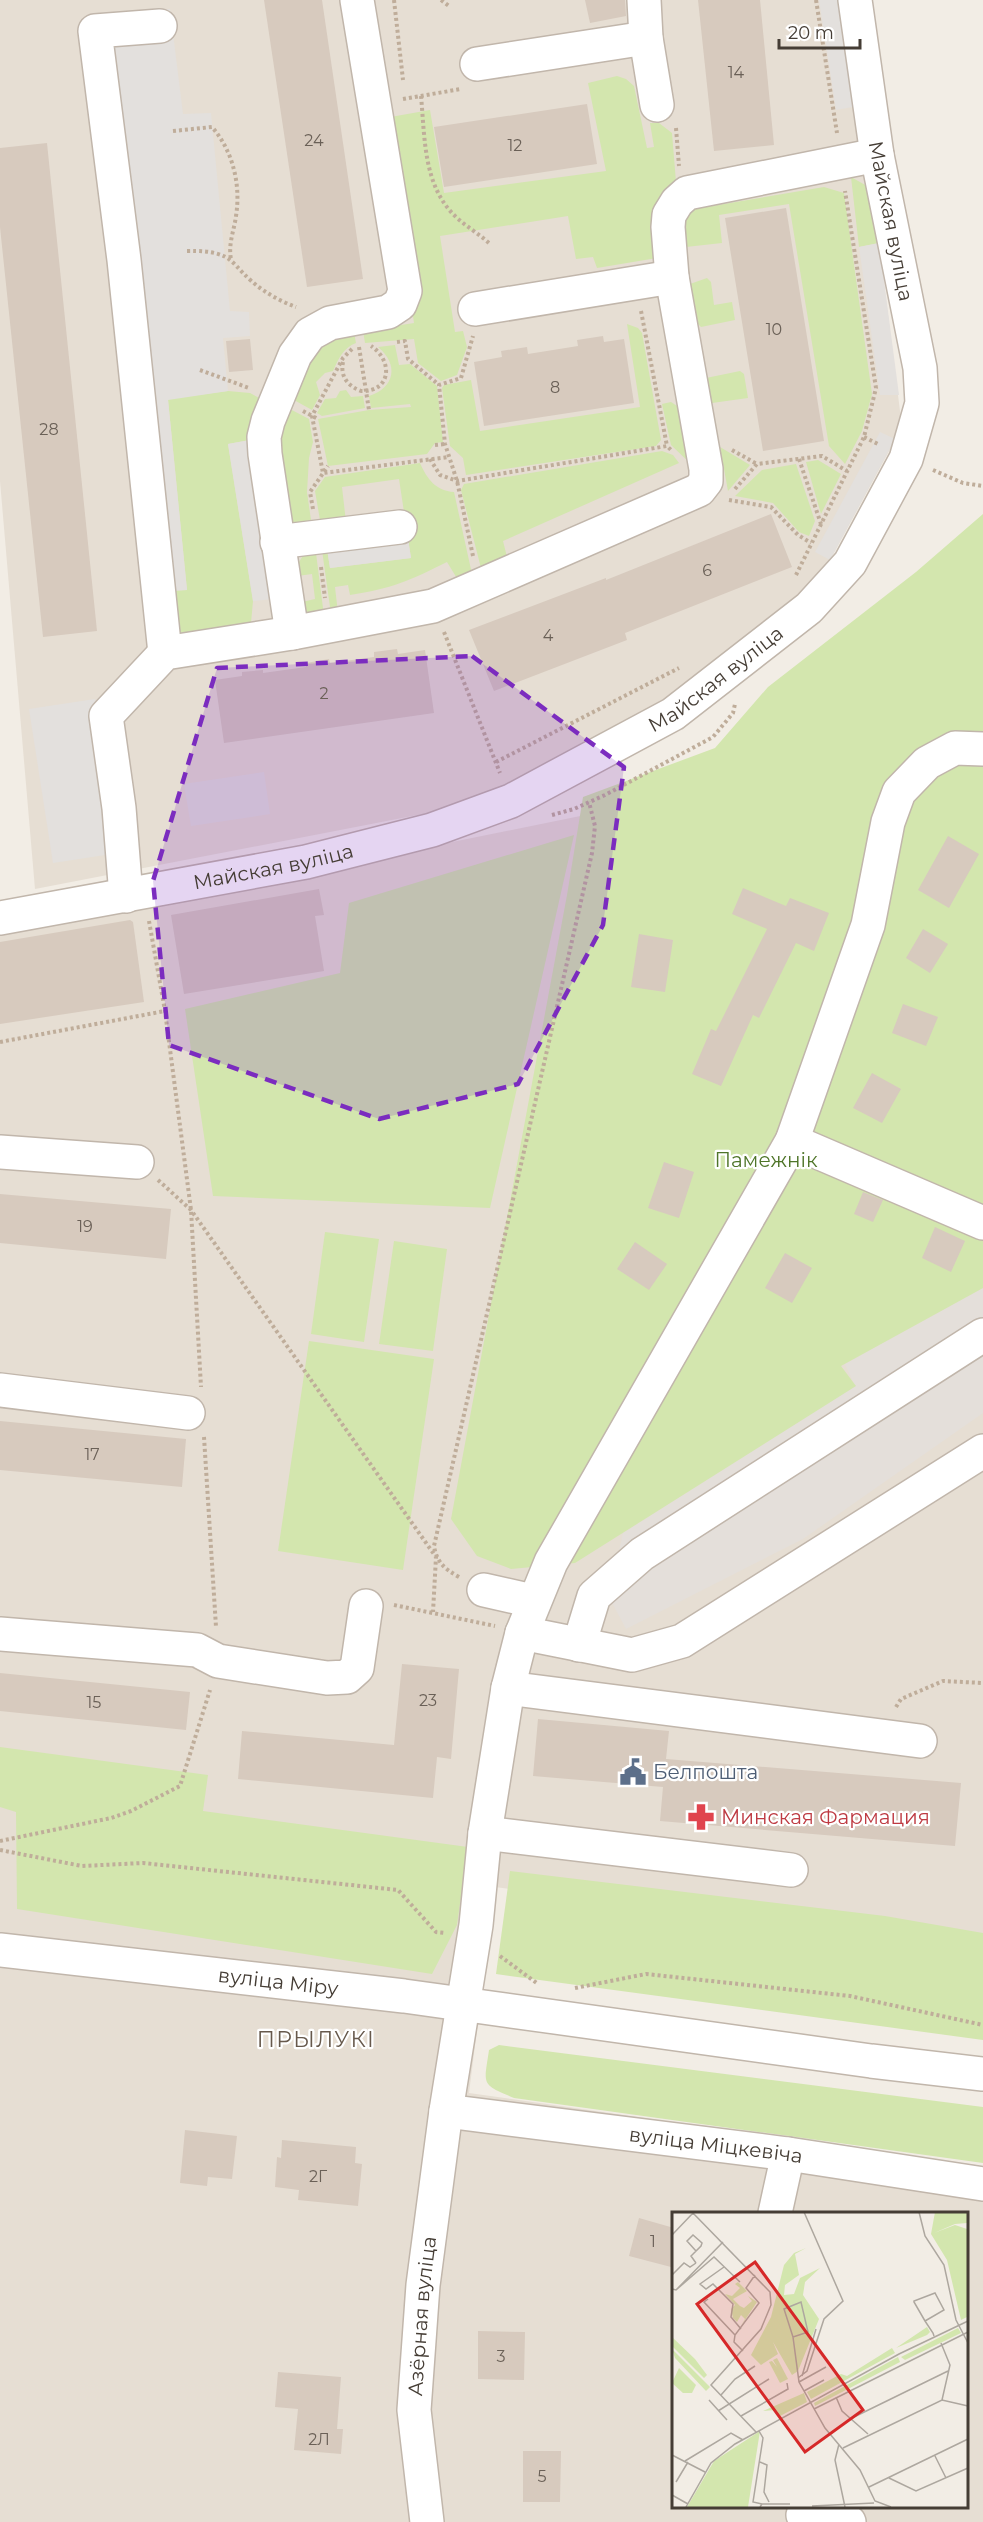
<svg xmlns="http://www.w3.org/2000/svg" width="983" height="2522" viewBox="0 0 983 2522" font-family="Montserrat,sans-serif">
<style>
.residential{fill:#e6ded3;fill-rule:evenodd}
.industrial{fill:#e4dfda}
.green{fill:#d3e6ae}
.parking{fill:#e3e0dd}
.building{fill:#d7cabe}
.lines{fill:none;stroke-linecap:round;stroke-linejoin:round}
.minor-casing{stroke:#c1b6ab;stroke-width:36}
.path{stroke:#bfad9a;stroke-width:4;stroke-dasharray:3 3;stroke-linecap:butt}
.minor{stroke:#fff;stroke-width:33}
.marked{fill:#7b2cbf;fill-opacity:0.2;stroke:#7b2cbf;stroke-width:4.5;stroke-dasharray:12 8;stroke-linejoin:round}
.labels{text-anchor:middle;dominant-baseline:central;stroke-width:4.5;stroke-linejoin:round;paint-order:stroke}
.number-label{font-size:16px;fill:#6a6057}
.street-label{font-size:20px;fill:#453d35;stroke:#fff}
.park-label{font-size:20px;fill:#4f7529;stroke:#fff}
.service-label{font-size:20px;fill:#4e5e75;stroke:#fff;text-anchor:start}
.health-label{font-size:20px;fill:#be3a42;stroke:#fff;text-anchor:start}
.quarter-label{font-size:22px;letter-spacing:1.5px;fill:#67594c;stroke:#fff}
.inset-road{fill:none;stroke:#ada79f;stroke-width:1.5}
.view{fill:#d62828;fill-opacity:0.15;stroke:#d62828;stroke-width:3}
.inset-edge{fill:none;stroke:#453d35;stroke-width:3}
</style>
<rect width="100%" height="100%" fill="#f2ede5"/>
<g class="residential">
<polygon points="0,0 842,0 879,243 902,427 830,560 801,597 660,707 464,806 35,889 0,481"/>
<path d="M983,734V1952L495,1887L469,2093L983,2166V2522H0V934ZM674,2213H966V2506H674Z"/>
</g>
<polygon class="industrial" points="983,1288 983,1413 803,1539 626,1629 609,1597 623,1533 855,1386 845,1364"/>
<g class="green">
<polygon points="617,76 626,79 634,86 647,148 654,147 650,123 659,123 672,133 676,182 662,196 657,258 597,268 593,257 576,259 568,216 440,236 455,332 463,331 467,347 457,375 441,381 418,363 414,339 365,343 363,331 414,323 385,118 430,110 444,193 606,171 588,83"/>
<polygon points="851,177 867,186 879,243 859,247"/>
<path d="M824,187L844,193L872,394L862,431L845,464L829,446L789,204L719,215L722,243L686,247C685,231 681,220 694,209Z"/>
<polygon points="707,278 711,282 714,305 732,302 735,320 701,327 697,323 689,288 690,284"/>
<polygon points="627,324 638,328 642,333 661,440 656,446 466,475 463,458 450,446 442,388 444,385 471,380 480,431 640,407"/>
<path d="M354,332L356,343C343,348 339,358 333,371L325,373L316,382L320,395L312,410L294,400C307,367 315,337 354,332Z"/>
<path d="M395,345L399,365L410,364L437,386L443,442L435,443L427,454L328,466L318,419L369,410L411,407L410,404L371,408L369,396C395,388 399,364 378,347Z"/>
<polygon points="740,371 744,374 748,398 712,403 706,378"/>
<polygon points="346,390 351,397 363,396 365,408 322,416 317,413 325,399 336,398 340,391"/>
<polygon points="228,391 250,393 263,400 250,440 228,444 253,601 251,623 183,636 174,629 168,591 187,590 168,399"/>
<polygon points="671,402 680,408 691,464 671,445 662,404"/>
<polygon points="290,409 309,419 313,442 309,458 307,492 312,527 295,525 290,521 277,450 279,434"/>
<polygon points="720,447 750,465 728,491"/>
<polygon points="662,451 673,455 679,463 503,541 508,561 482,572 461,490 464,484"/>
<polygon points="818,460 841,474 821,514 806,462"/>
<path d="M420,463C427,479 436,491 454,492L472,574L458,580L447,562C411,580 391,589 350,595L348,585L335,587L338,613L331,614L322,550L327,549L330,568L411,558L399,479L342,487L346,522L321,526L315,491L325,477Z"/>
<polygon points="796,464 815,521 809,536 799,532 773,503 735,496 762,470"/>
<polygon points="983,514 983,1288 841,1366 856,1386 575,1563 511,1569 477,1556 451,1519 567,895 583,797 715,748 768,687 916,572"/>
<polygon points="316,553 324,616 307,618 302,602 315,599 312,574 297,576 296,567 304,554"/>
<polygon points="574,835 490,1208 213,1196 185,1009 340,973 349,903"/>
<polygon points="325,1232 379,1239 364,1342 311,1334"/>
<polygon points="394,1241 447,1249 433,1351 379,1344"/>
<polygon points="309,1341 434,1359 403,1570 278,1551"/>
<polygon points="0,1747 208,1775 203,1811 468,1847 457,1925 432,1974 17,1909 16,1812 0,1807"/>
<polygon points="510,1871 885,1916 983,1933 983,2040 496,1974"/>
<path d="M499,2045L983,2107V2163L514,2098C480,2084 484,2085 489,2050Z"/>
</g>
<g class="parking">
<polygon points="819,0 842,0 858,106 836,110"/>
<polygon points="170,9 183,114 211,113 230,311 249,312 250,336 223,338 228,391 168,400 187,590 146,592 81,20"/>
<polygon points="879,243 899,395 880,395 859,247"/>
<polygon points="880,432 895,439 830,560 815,552"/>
<polygon points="250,440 273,599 253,601 228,444"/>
<polygon points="408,539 411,558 330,568 327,549"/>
<polygon points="95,699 118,853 53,863 29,709"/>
<polygon points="264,772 270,814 191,826 184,784"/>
</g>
<g class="building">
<polygon points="264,0 322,0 363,279 307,287"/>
<polygon points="585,0 625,0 626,16 590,23"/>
<polygon points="698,0 760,0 774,145 714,151"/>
<polygon points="587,104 597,164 444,187 434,127"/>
<polygon points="47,143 97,631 43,637 0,227 0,148"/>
<polygon points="786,208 824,441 763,451 725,218"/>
<polygon points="603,336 604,342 624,339 634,403 484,426 474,362 502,357 501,351 527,347 528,354 578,346 577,340"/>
<polygon points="250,339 253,370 229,372 226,341"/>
<polygon points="771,514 792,567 625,633 627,640 494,691 469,630 606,578 606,580"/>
<polygon points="397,649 398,654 425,650 434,713 224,743 215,680 242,676 242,672 263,670 263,673 306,667 306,663 329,659 330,663 374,657 374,652"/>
<polygon points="948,836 979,854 949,908 918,890"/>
<polygon points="743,888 786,906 790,898 829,913 814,951 796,943 759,1018 753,1015 721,1086 692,1074 711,1029 716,1031 767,929 732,914"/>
<polygon points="319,889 324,915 315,916 324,971 184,994 171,915"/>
<polygon points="130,920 133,922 144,1002 0,1024 0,942"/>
<polygon points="923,929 948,944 930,973 906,958"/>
<polygon points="639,934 673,940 665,992 631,987"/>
<polygon points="903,1004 938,1017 926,1046 892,1033"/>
<polygon points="872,1073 901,1089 882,1123 853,1108"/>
<polygon points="664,1162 694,1172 679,1218 648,1208"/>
<polygon points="863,1192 883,1200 873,1222 854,1214"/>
<polygon points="0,1194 171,1209 166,1259 0,1243"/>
<polygon points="935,1227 965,1241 951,1272 922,1258"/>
<polygon points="635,1242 667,1264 649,1290 617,1269"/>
<polygon points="785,1253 812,1268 792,1303 765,1288"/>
<polygon points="0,1421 186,1439 182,1487 0,1470"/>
<polygon points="402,1664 459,1669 451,1759 437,1757 433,1798 238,1779 242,1731 394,1745"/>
<polygon points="0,1673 190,1692 186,1730 0,1711"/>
<polygon points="538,1719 669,1731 666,1759 961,1783 955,1846 660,1821 663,1787 533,1776"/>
<polygon points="185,2130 237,2136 232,2179 208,2177 207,2186 180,2183"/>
<polygon points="282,2140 356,2147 355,2163 362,2164 358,2206 298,2200 299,2190 275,2187 277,2157 281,2158"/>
<polygon points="639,2218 674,2228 674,2254 671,2267 629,2256"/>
<polygon points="478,2331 525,2332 524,2380 478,2379"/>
<polygon points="278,2372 341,2377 337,2429 343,2429 341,2454 294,2450 298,2409 275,2407"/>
<polygon points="523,2451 561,2451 560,2502 523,2502"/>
</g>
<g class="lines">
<defs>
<g id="minor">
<polyline points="644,0 646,38 657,105"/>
<polyline points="160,26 95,31 124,260 165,653"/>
<polyline points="477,64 646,38"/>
<polyline points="475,309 672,277"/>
<polyline points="277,542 400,527"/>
<polyline points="292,633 265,454 264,437 268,421 295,355 310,334 330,323 388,312 400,304 405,291 357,0"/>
<polyline points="126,896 119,808 106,716 165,653 292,633 433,606 699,490 706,481 706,469 672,277 668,227 669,215 677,202 687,193 877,155"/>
<path id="s1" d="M0,918L306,862L432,830L511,801L673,714L809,608L850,563L906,459L922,403L920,368L877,155L855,0"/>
<polyline points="792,1141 983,1223"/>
<polyline points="0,1152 137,1162"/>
<polyline points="0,1390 188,1413"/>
<polyline points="484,1590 533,1601"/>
<polyline points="522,1633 632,1655 682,1641 983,1451"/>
<polyline points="0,1634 197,1650 218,1661 327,1678 347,1677 357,1668 366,1606"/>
<polyline points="579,1645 594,1596 642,1554 983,1335"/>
<polyline points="508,1688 920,1741"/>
<polyline points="485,1833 791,1870"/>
<path id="s2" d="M0,1950L404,1996L871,2061L983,2074"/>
<path id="s3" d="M446,2111L788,2154L983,2184"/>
<polyline points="775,2213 788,2154"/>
<polyline points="803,2515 849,2522"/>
<path id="s4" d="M427,2522L414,2410L423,2285L446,2111L476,1925L485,1833L508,1688L522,1633L551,1562L792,1141L868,925L888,822L899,792L927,763L955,748L983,749"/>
</g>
</defs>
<use href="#minor" class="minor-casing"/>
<g class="path">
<polyline points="394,0 403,80"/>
<polyline points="441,0 449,6"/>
<polyline points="816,0 837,133"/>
<path d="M421,96C425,138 423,186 456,217C467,227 479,234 489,243"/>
<polyline points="403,99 461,89"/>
<polyline points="676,128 679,166"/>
<path d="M173,131L212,127C233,151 241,185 236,216C234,231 228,244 231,259"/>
<path d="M187,251C239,250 228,266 263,290C273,297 285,303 296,307"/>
<polyline points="641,311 667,446"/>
<polyline points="397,342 405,341 408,359 439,385"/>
<polyline points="359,347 369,410"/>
<polyline points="352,349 343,358 312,416 323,473 449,457"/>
<path d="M343,362C340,377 348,386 361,391C392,392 393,360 371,346"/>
<polyline points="200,370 249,388"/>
<polyline points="303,411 318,419"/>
<polyline points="864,437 880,445"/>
<polyline points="435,445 445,444"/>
<polyline points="732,450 757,464"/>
<polyline points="430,459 440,475 457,481 667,446 672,451"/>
<polyline points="799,459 821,524"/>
<polyline points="933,470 963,483 983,486"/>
<polyline points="735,489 757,464 822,456 847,471"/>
<polyline points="729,500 771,507 798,535 811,543"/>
<polyline points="313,509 310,492 328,466"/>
<polyline points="473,556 457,481 445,444 439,385 461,378 473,336"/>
<polyline points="321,567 325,598"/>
<polyline points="796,575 864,437 876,388 845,191"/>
<polyline points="444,632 500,773"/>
<polyline points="496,762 679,668"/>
<polyline points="552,815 574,809 605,795 713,737 733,713 735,704"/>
<polyline points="149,921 165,1011 191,1210 201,1387"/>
<polyline points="0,1042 165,1011"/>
<polyline points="158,1180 191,1210 436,1557 433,1612"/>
<polyline points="204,1437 216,1627"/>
<path d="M459,1577C445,1569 437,1563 434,1546L592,853L595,826L589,802"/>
<polyline points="394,1605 495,1626"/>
<polyline points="896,1707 901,1699 943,1681 983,1683"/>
<polyline points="0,1841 111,1818 131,1811 180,1786 210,1690"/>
<polyline points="0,1850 82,1866 143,1863 398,1890 436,1932 445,1933"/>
<polyline points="500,1956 538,1984"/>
<polyline points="575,1988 646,1974 850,1996 983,2025"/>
</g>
<use href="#minor" class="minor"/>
</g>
<path class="marked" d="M472,656L624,767L603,925L518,1084L379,1119L169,1045L153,881L217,668Z"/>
<defs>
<symbol id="civic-bare" viewBox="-9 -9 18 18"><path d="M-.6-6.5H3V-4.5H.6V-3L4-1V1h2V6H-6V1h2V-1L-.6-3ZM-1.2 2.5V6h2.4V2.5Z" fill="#5c6f8a" stroke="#fff" stroke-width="2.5" paint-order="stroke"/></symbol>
<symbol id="pharmacy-bare" viewBox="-9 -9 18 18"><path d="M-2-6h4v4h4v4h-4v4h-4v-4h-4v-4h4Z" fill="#e0444e" stroke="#fff" stroke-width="2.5" paint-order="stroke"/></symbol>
</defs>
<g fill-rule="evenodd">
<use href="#civic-bare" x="614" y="1753" width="38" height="38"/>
<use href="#pharmacy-bare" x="682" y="1798" width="38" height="38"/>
</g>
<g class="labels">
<g class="number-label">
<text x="736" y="72">14</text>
<text x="314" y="140">24</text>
<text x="515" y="145">12</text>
<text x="774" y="329">10</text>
<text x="555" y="387">8</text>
<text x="49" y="429">28</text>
<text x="707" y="570">6</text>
<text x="548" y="635">4</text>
<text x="324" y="693">2</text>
<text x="85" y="1226">19</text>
<text x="92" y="1454">17</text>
<text x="428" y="1700">23</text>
<text x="94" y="1702">15</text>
<text x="318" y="2176">2Г</text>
<text x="653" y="2241">1</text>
<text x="501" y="2356">3</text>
<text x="319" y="2439">2Л</text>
<text x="542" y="2476">5</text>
</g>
<g class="street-label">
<text transform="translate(891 221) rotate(79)">Майская вуліца</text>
<text stroke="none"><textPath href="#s1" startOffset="764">Майская вуліца</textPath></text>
<text stroke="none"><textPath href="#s1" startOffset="278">Майская вуліца</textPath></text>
<text stroke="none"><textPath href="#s2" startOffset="280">вуліца Міру</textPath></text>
<text stroke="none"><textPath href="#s3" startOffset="272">вуліца Міцкевіча</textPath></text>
<text stroke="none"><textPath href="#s4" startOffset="207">Азёрная вуліца</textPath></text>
</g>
<g class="park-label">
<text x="766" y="1160">Памежнік</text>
</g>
<g class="service-label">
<text x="653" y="1772">Белпошта</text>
</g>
<g class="health-label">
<text x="721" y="1817">Минская Фармация</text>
</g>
<g class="quarter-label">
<text x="316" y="2039">ПРЫЛУКІ</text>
</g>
</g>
<g transform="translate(672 2212)">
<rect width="296" height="296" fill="#f2ede5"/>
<path d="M263,0H295V11L283,12L262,21L283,13L295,17V105L289,108L275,48L259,22ZM134,36L123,42L127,63L113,73L112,83L122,82L128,66L148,56L133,70L131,83L147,107L126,159L120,163L101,130L106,142L89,153L79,143L99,105L112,53L122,41ZM66,70L75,79L61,87L68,94L72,96L80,89L76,84L85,90L69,114L73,107L69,103L65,110L61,106L59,97L63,93L53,82L60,84L68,76L63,72ZM255,115L258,120L255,123L224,136ZM286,116L289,121L233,148L229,145ZM0,125L23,147L35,163L32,166L0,134ZM220,136L223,141L139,187L135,180L169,162L175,164ZM0,137L38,175L34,179L3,146ZM226,145L228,150L143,194L142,191ZM105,146L116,167L108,171L97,150L100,149L105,155L101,148ZM7,156L24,173L20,181H11L0,171ZM132,181L135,190L108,204L103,198L91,199ZM88,219L76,295H15L42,249Z" fill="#d3e6ae"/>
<path class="inset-road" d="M20,0L98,80L99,93L89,117L39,173L84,220M247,0L253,24L272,53L284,108L296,131M0,23L21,1M24,51L19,44L29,34L30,31L21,23L15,29L24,39M52,55L28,72L34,77L41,72L61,92L59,105L69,117M0,63L12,51L18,55L24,51M0,77L4,78L51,30M4,78L42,45L68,70M36,87L32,90L63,123M253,109L272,98L263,81L242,89V90L253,109L261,121L262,124M121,125L112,97L129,90L136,120L121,125L127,170L153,216L188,258L203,289L219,295M269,131L278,153L270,188M71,139L62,130L63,123L87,91L74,76L83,63M130,164L144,117M126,166L135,159L152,107L171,89L132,0M127,170L154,155M132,179L152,168M49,183L63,167L83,154M164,185L170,199L196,222M37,188L55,208M142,197L296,120M46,199L97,167M69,204L116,177L115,171M180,206L276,159M87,219L91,226L81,290L90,292L88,295M167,232L163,248L173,295M171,236L270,188L296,194M0,243L33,260M263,244L274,266M13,249L59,221L71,228M88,250L95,253L92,280L97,290M217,266L244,279L296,256M4,270L16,250M197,275L296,227M0,283L16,292M90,292H118M140,294L202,291M14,295L39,251L63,232L227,142L296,109"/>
<path class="view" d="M83,50L191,198L133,240L25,92Z"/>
<rect width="296" height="296" class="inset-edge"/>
</g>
<path d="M779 39v9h81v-9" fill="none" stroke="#453d35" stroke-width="3"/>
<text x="788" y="39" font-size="18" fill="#453d35" stroke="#ffffff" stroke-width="4.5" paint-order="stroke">20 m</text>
</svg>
